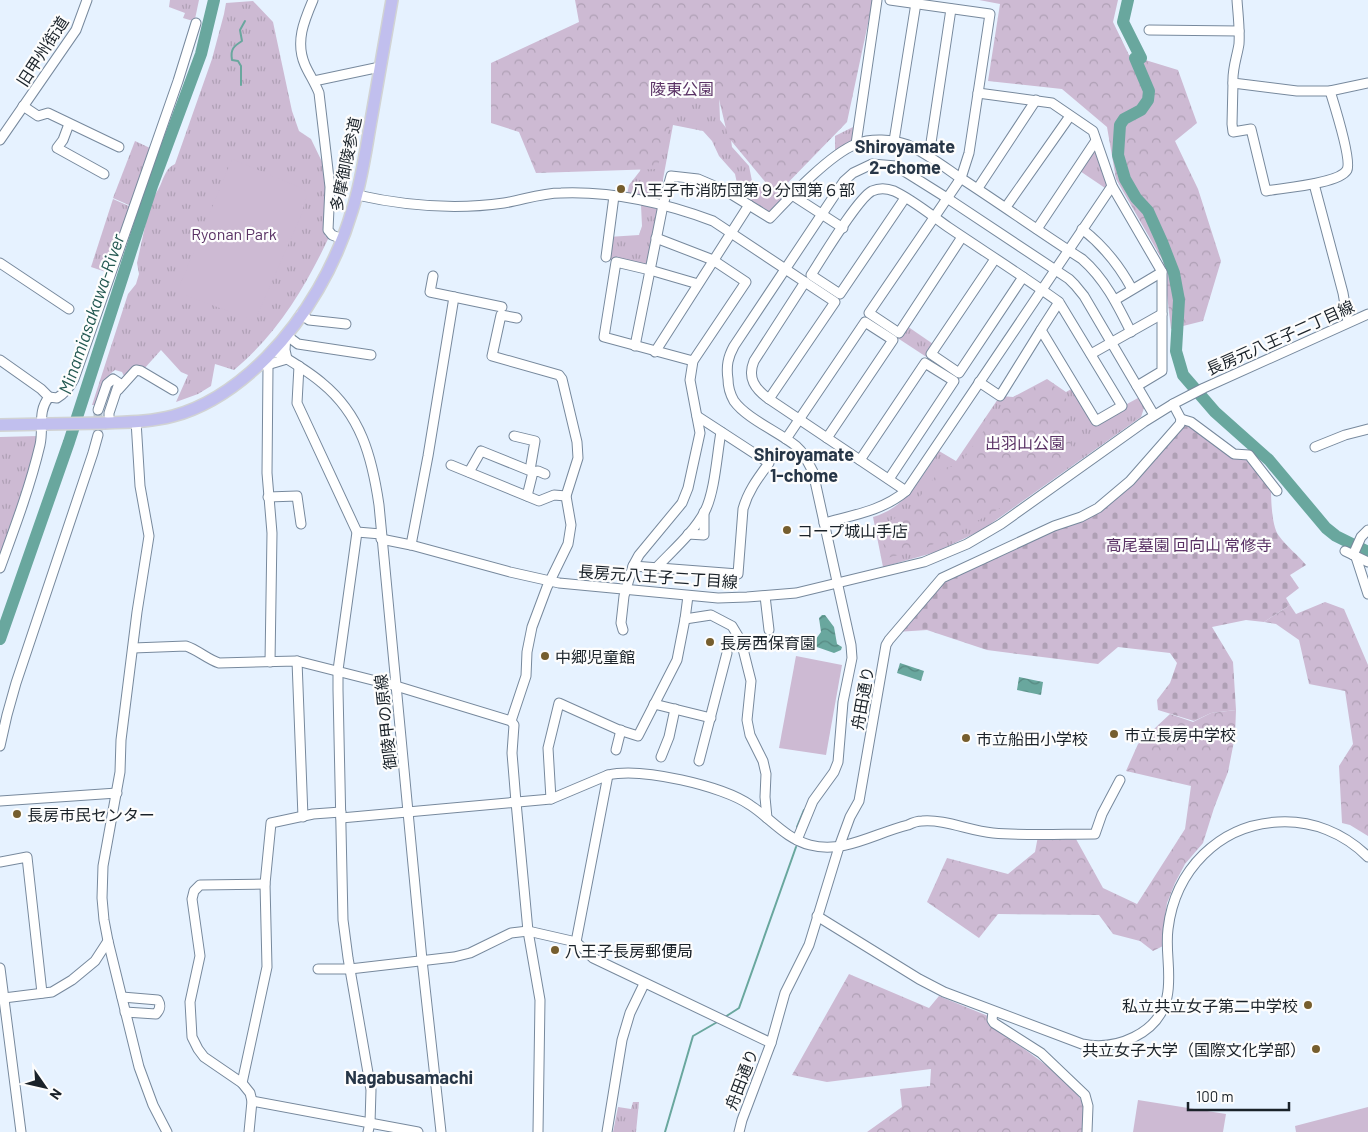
<svg xmlns="http://www.w3.org/2000/svg" width="1368" height="1132" viewBox="0 0 1368 1132" font-family="Barlow,'Noto Sans JP',sans-serif">
<style>
.grass{fill:url(#grass-tufts)}
.forest{fill:url(#forest-crowns)}
.cemetery{fill:url(#cemetery-stones)}
.pitch{fill:#cdbad3}
.water{fill:url(#water-waves)}
.lines{fill:none;stroke-linecap:round;stroke-linejoin:round}
.stream{stroke:#69a79e;stroke-width:2}
.river{stroke:#69a79e;stroke-width:12}
.minor-tunnel{stroke:#bdc8d4;stroke-width:9;stroke-dasharray:9 4.5;stroke-linecap:butt}
.minor-casing{stroke:#77899d;stroke-width:11}
.major-casing{stroke:#d1d3d4;stroke-width:14}
.minor{stroke:#fff;stroke-width:9}
.major{stroke:#c1bfee;stroke-width:11}
.major-bridge-casing{stroke:#d1d3d4;stroke-width:14;stroke-linecap:butt}
.major-bridge{stroke:#c1bfee;stroke-width:11}
.poi-dot{fill:#765e2e;stroke:#fdfdfd;stroke-width:2}
.labels{text-anchor:middle;dominant-baseline:central;stroke-width:4.5;stroke-linejoin:round;paint-order:stroke}
.street-label{font-size:16px;fill:#1a2229;stroke:#fdfdfd}
.park-label{font-size:16px;fill:#5a3265;stroke:#fdfdfd}
.poi-label{font-size:16px;fill:#1a2229;stroke:#fdfdfd;text-anchor:start}
.neighbourhood-label{font-size:18px;font-weight:bold;fill:#273647;stroke:#fdfdfd}
.water-label{font-size:18px;font-style:italic;fill:#245952;stroke:#fdfdfd}
</style>
<defs>
<pattern id="grass-tufts" width="24" height="20" patternUnits="userSpaceOnUse" patternTransform="scale(1.25)"><rect width="24" height="20" fill="#cdbad3"/><path d="M3 7l-1-3M5 7V3M7 7l1-3M15 17l-1-3M17 17v-4M19 17l1-3" fill="none" stroke="#afa0b5"/></pattern>
<pattern id="forest-crowns" width="20" height="18" patternUnits="userSpaceOnUse" patternTransform="scale(1.25)"><rect width="20" height="18" fill="#cdbad3"/><path d="M2 6a3 3 0 1 1 6 0M12 15a3 3 0 1 1 6 0" fill="none" stroke="#afa0b5"/></pattern>
<pattern id="cemetery-stones" width="16" height="16" patternUnits="userSpaceOnUse" patternTransform="scale(1.25)"><rect width="16" height="16" fill="#cdbad3"/><path d="M2 7V4a2 2 0 0 1 4 0v3zM10 15v-3a2 2 0 0 1 4 0v3z" fill="#afa0b5"/></pattern>
<pattern id="water-waves" width="16" height="10" patternUnits="userSpaceOnUse" patternTransform="scale(1.25)"><rect width="16" height="10" fill="#69a79e"/><path d="M0 5q4-4 8 0t8 0" fill="none" stroke="#568881"/></pattern>
</defs>
<rect width="100%" height="100%" fill="#e6f2ff"/>
<g class="grass">
<polygon points="170,0 199,0 195,19 193,21 183,18 185,13 169,7"/>
<path d="M253,1L273,22L292,111L299,131L311,139L325,168L327,189L325,236L329,237C305,288 277,334 234,370L215,364L211,386L198,394L176,402L188,375L181,372L161,350L143,370L125,378L122,372L115,370L110,374L97,405H92L128,294L136,284L139,274L137,263L146,222C144,208 155,197 160,186C164,177 166,168 175,164L212,59L224,14L226,3Z"/>
<polygon points="586,64 718,65 720,120 730,133 732,147 749,166 753,186 767,187 792,195 770,218 734,196 738,188 735,174 719,156 712,141 703,131 673,125 659,201 627,195 629,185 640,171 648,139"/>
<polygon points="855,126 852,143 835,153 835,136"/>
<polygon points="135,141 150,148 131,206 113,198"/>
<polygon points="1095,142 1110,181 1105,188 1077,169"/>
<polygon points="113,199 131,207 108,271 106,272 91,267"/>
<polygon points="641,205 662,210 650,270 616,262 606,257 608,237 639,235 642,226"/>
<polygon points="904,324 936,346 928,358 896,337"/>
<path d="M1047,379L1066,392L1075,387L1096,421L1138,398L1144,408L1141,417L982,530L936,552L883,567L873,517C907,507 920,479 939,451L956,461L1000,396L1013,397Z"/>
<polygon points="38,436 31,468 0,556 0,437"/>
<polygon points="633,1102 639,1102 636,1132 613,1132 618,1107 631,1109"/>
</g>
<g class="forest">
<polygon points="575,0 873,0 847,122 776,195 728,137 718,95 683,81 657,169 536,173 519,132 491,123 491,63 579,22"/>
<polygon points="979,0 1118,0 1113,22 1129,55 1178,70 1197,123 1175,141 1198,189 1221,261 1203,321 1171,329 1163,261 1116,179 1107,127 1062,89 988,81 1000,4"/>
<polygon points="1048,380 1074,407 1067,422 1072,449 1035,486 992,513 926,548 887,558 879,526 908,512 941,469 959,465 1003,404"/>
<polygon points="1325,602 1344,609 1368,665 1368,836 1350,825 1342,823 1339,766 1353,744 1345,691 1309,684 1299,640 1276,624 1264,622 1290,605 1296,614"/>
<polygon points="1236,710 1235,736 1228,772 1214,808 1203,843 1185,864 1175,883 1167,903 1164,923 1165,945 1153,951 1140,941 1113,934 1099,915 998,914 979,938 927,902 947,858 1008,874 1035,852 1039,831 1071,830 1103,888 1137,904 1185,829 1191,786 1126,771 1138,744 1170,714 1193,722 1211,713"/>
<polygon points="849,974 929,1008 939,996 988,1016 991,1024 1070,1083 1085,1106 1082,1132 867,1132 902,1107 900,1089 930,1086 931,1069 827,1082 792,1075"/>
</g>
<path class="cemetery" d="M1186,420L1209,439L1249,457L1271,482C1271,496 1271,526 1279,536C1287,547 1298,555 1306,565L1290,575L1299,588L1286,598L1290,605L1264,622L1246,620L1212,627L1233,662L1236,710L1211,713L1194,721L1158,710L1157,700L1170,683L1177,663L1170,653L1118,647L1098,664L987,650L927,630L896,632L942,578L1098,508Z"/>
<g class="pitch">
<polygon points="232,159 304,189 307,196 300,218 256,318 252,320 185,295 180,285"/>
<polygon points="796,656 842,665 826,755 779,748"/>
<polygon points="1138,1100 1226,1114 1223,1132 1133,1132"/>
<polygon points="1368,1107 1368,1132 1296,1132 1295,1126"/>
</g>
<g class="water">
<polygon points="822,615 825,615 834,627 837,644 842,647 841,650 834,653 814,646 813,643 821,632 819,618"/>
<polygon points="900,663 924,671 921,681 897,673"/>
<polygon points="1019,677 1043,682 1041,695 1017,690"/>
</g>
<g class="lines">
<g class="stream">
<path d="M241,85V66L238,61L232,60C230,49 234,46 242,41L240,30L245,21"/>
<polyline points="797,827 804,810"/>
<polyline points="725,1017 739,1008 796,847"/>
<polyline points="665,1132 693,1036 719,1021"/>
</g>
<g class="river">
<polyline points="1128,0 1123,22 1141,58 1135,58 1149,91 1148,100 1141,110 1124,119 1120,125 1118,155 1125,179 1136,198 1148,211 1162,242 1174,273 1179,300 1176,351 1183,375 1215,412 1269,460 1326,528 1336,536 1368,552"/>
<polyline points="0,639 69,442 152,186 201,54 214,0"/>
</g>
<polyline class="minor-tunnel" points="98,435 98,410"/>
<defs>
<g id="minor">
<path d="M313,0C304,21 295,42 305,65C309,74 315,83 319,93L330,187L328,230L332,235L342,239"/>
<polyline points="890,0 990,14 969,153 961,178 869,313 899,333 962,237"/>
<path d="M1237,0C1238,15 1240,29 1239,44C1237,57 1232,69 1233,83L1297,91H1330L1368,83"/>
<polyline points="1149,30 1239,31"/>
<polyline points="314,81 380,67"/>
<path d="M1233,83L1232,124L1233,132L1251,129L1266,191C1282,188 1339,184 1347,170C1352,160 1334,104 1330,91"/>
<polyline points="978,93 1052,103 1093,131 1112,186 1162,272 1162,371 1137,386"/>
<polyline points="23,106 38,116 48,113 119,147"/>
<polyline points="69,124 63,140 57,148 104,174"/>
<polyline points="0,140 76,30 87,0"/>
<polyline points="894,141 916,3"/>
<polyline points="856,144 877,0"/>
<polyline points="929,156 951,9"/>
<polyline points="1314,184 1343,293 1348,322"/>
<polyline points="978,188 1036,100"/>
<path d="M357,195C406,206 455,210 504,203C523,200 541,193 561,193C612,191 665,203 713,221L835,302L769,399"/>
<polyline points="792,195 843,228"/>
<path d="M905,198L840,294L811,275C822,258 858,198 872,191C879,188 886,188 894,191C913,200 931,215 948,227C985,252 1023,276 1059,302L1041,330L1096,421L1122,406L1059,302"/>
<polyline points="1006,207 1070,116"/>
<polyline points="1037,229 1095,142"/>
<path d="M1082,229C1104,246 1119,265 1132,289"/>
<polyline points="606,257 614,196"/>
<polyline points="995,259 931,354 959,373 1023,277"/>
<polyline points="0,263 69,309"/>
<path d="M805,282L754,361C747,378 755,389 769,399L906,491"/>
<polyline points="454,297 502,307"/>
<polyline points="1115,300 1162,272"/>
<polyline points="301,314 309,320 346,324"/>
<path d="M635,346L663,205L671,176L698,179L726,191L770,218C790,197 829,155 856,144C871,138 892,139 908,145C926,153 943,166 959,177C1001,204 1041,233 1082,259C1105,279 1118,306 1131,332"/>
<path d="M273,350C290,361 307,370 322,383C361,415 372,457 379,505L422,960L441,1132"/>
<polyline points="655,352 749,205"/>
<polyline points="1091,354 1162,314"/>
<polyline points="0,360 41,389 49,397"/>
<polyline points="263,361 268,368 267,473 272,533 270,662"/>
<polyline points="693,361 604,337 616,262 650,270 698,284"/>
<polyline points="267,365 287,359 285,350 286,335 298,344 371,355"/>
<polyline points="299,366 297,403 357,532 338,670 338,690 343,920 348,958 371,1090 370,1123 368,1132"/>
<polyline points="979,382 1000,396 1041,330"/>
<polyline points="118,390 136,370 141,371 173,390"/>
<polyline points="98,410 107,384 113,379 119,383 109,413 109,423"/>
<polyline points="1181,419 1191,422 1234,454 1249,455 1277,491"/>
<polyline points="136,421 140,486 149,536 137,612 121,740 120,772 103,866 102,898 104,920 108,941 139,1067 153,1105 167,1132"/>
<polyline points="514,436 535,441 530,470"/>
<polyline points="786,439 865,322 893,340 827,438"/>
<polyline points="1315,447 1345,435 1368,429"/>
<polyline points="860,460 925,363 954,381 889,479"/>
<polyline points="451,465 539,501 554,495 566,496"/>
<polyline points="469,472 481,451 533,472 527,496"/>
<polyline points="533,472 538,471 545,474"/>
<polyline points="268,497 297,496 301,524"/>
<path d="M824,523C853,515 882,511 906,491L1112,186"/>
<polyline points="357,532 381,534"/>
<polyline points="688,534 704,535 704,512"/>
<polyline points="381,539 411,545 510,572 559,583 718,598 747,597 796,593 924,562 967,544 1001,524 1144,422 1173,404 1204,388 1368,314"/>
<polyline points="411,545 428,456 454,297 430,292 433,276"/>
<polyline points="1345,551 1368,562"/>
<polyline points="1353,555 1361,537 1368,530"/>
<polyline points="1356,557 1368,594"/>
<path d="M633,566L738,574L743,509C748,491 758,478 769,463L697,416"/>
<path d="M657,567C673,550 694,532 705,511C715,491 717,454 721,432"/>
<path d="M0,568C15,527 30,487 40,445C44,427 37,412 49,397L57,398C65,393 70,387 74,379L178,81L196,23"/>
<polyline points="765,596 769,630"/>
<polyline points="685,619 711,615 732,626 741,641 751,681 747,720 750,735 763,761 766,774 765,797 767,818"/>
<polyline points="623,630 621,623 624,596 633,566 639,555 682,503 688,488 700,433 690,380 693,361 746,282 713,260 656,238"/>
<path d="M133,648L186,646C198,650 207,659 219,663L297,661L396,686L511,721L514,725L512,753L516,802L528,931L540,1000L538,1132"/>
<polyline points="297,661 303,817"/>
<polyline points="654,704 711,718"/>
<polyline points="511,721 526,676 527,652 532,627 547,587 568,544 571,525 566,496 578,458 577,442 562,379 559,375 492,356 501,315 517,318"/>
<polyline points="0,746 7,715 16,683 93,453 98,435"/>
<polyline points="616,750 621,730"/>
<polyline points="661,757 669,737 675,709"/>
<polyline points="699,761 727,653"/>
<polyline points="551,799 548,748 559,703 619,730 638,736 677,660 685,619 688,596"/>
<polyline points="0,801 117,793"/>
<path d="M341,818L551,799L608,775C641,767 723,786 750,805C770,818 786,839 810,845C844,854 875,833 908,825C912,823 918,821 922,821C945,819 970,831 993,833C1027,836 1061,834 1095,834L1102,814L1120,780"/>
<path d="M797,840L813,801L834,772L838,762L843,702L852,658L851,645L813,472C808,462 804,453 796,446C779,432 747,419 734,401C730,394 728,386 728,379C726,366 728,357 734,346L844,181L853,173L872,164L896,166L947,198L1069,279L1075,285L1084,296L1154,415"/>
<polyline points="0,862 27,857 42,993"/>
<path d="M817,916L919,979L944,992L1082,1044C1116,1051 1159,1034 1167,997C1172,974 1165,952 1168,929C1175,870 1219,825 1278,822C1312,820 1344,833 1368,857"/>
<polyline points="576,942 608,775"/>
<polyline points="0,968 21,1132"/>
<polyline points="318,969 350,969 454,957 470,953 511,933 528,931 576,942 593,958 771,1043"/>
<path d="M122,997L158,1000C161,1005 160,1010 156,1014L125,1012"/>
<polyline points="4,998 52,992 72,980 95,961 108,941"/>
<polyline points="993,1012 992,1020 994,1023 1041,1053 1085,1095 1088,1106 1087,1132"/>
<polyline points="242,1083 267,967 265,884 271,823 313,814 341,812"/>
<polyline points="252,1101 418,1132"/>
<polyline points="249,1132 252,1101 250,1093 242,1083 204,1057 198,1049 192,1037 190,1002 200,956 192,899 194,891 200,885 265,884"/>
<polyline points="607,1132 622,1040 630,1013 644,984"/>
<polyline points="739,1132 742,1120 771,1043 785,993 809,945 839,847 850,817 859,801 886,645 889,640 942,578 1054,526 1081,517 1098,508 1130,481 1180,424 1181,419 1173,404"/>
</g>
<g id="major">
<path d="M105,423C128,422 150,422 173,416C210,406 240,384 267,357C306,317 336,265 352,211C361,184 365,155 370,126C377,84 385,42 392,0"/>
<polyline points="0,425 48,424"/>
</g>
</defs>
<use href="#minor" class="minor-casing"/>
<use href="#major" class="major-casing"/>
<use href="#minor" class="minor"/>
<use href="#major" class="major"/>
<defs>
<polyline id="major-bridge" points="48,424 105,423"/>
</defs>
<use href="#major-bridge" class="major-bridge-casing"/>
<use href="#major-bridge" class="major-bridge"/>
</g>
<g class="poi-dot">
<circle cx="621" cy="189" r="5"/>
<circle cx="787" cy="530" r="5"/>
<circle cx="710" cy="642" r="5"/>
<circle cx="545" cy="656" r="5"/>
<circle cx="1114" cy="734" r="5"/>
<circle cx="966" cy="738" r="5"/>
<circle cx="17" cy="814" r="5"/>
<circle cx="555" cy="950" r="5"/>
<circle cx="1308" cy="1005" r="5"/>
<circle cx="1316" cy="1049" r="5"/>
</g>
<g class="labels">
<g class="street-label">
<text transform="translate(42 51) rotate(-57)">旧甲州街道</text>
<text transform="translate(345 164) rotate(-78)">多摩御陵参道</text>
<text transform="translate(1280 337) rotate(-24)">長房元八王子二丁目線</text>
<text transform="translate(658 576) rotate(4)">長房元八王子二丁目線</text>
<text transform="translate(862 698) rotate(-80)">舟田通り</text>
<text transform="translate(385 722) rotate(-96)">御陵甲の原線</text>
<text transform="translate(741 1079) rotate(-69)">舟田通り</text>
</g>
<g class="park-label">
<text x="682" y="88">陵東公園</text>
<text x="234" y="233">Ryonan Park</text>
<text x="1025" y="442">出羽山公園</text>
<text x="1189" y="544">高尾墓園 回向山 常修寺</text>
</g>
<g class="poi-label">
<text x="631" y="189">八王子市消防団第９分団第６部</text>
<text x="797" y="530">コープ城山手店</text>
<text x="720" y="642">長房西保育園</text>
<text x="555" y="656">中郷児童館</text>
<text x="1124" y="734">市立長房中学校</text>
<text x="976" y="738">市立船田小学校</text>
<text x="27" y="814">長房市民センター</text>
<text x="565" y="950">八王子長房郵便局</text>
<text x="1298" y="1005" text-anchor="end">私立共立女子第二中学校</text>
<text x="1306" y="1049" text-anchor="end">共立女子大学（国際文化学部）</text>
</g>
<g class="neighbourhood-label">
<text x="905" y="146">Shiroyamate<tspan x="905" dy="21">2-chome</tspan></text>
<text x="804" y="454">Shiroyamate<tspan x="804" dy="21">1-chome</tspan></text>
<text x="409" y="1077">Nagabusamachi</text>
</g>
<g class="water-label">
<text transform="translate(91 314) rotate(-71)">Minamiasakawa-River</text>
</g>
</g>
<g transform="translate(45 1087) rotate(124)" stroke="#fdfdfd" stroke-width="4" paint-order="stroke">
<path d="M0-4L9 19L0 12L-9 19Z" fill="#1a2229"/>
<text y="-8" font-size="14" font-weight="bold" text-anchor="middle" fill="#1a2229">N</text>
</g>
<path d="M1188 1102v8h101v-8" fill="none" stroke="#1a2229" stroke-width="2.5"/>
<text x="1196" y="1102" font-size="15" fill="#1a2229" stroke="#fdfdfd" stroke-width="4" paint-order="stroke">100 m</text>
</svg>
